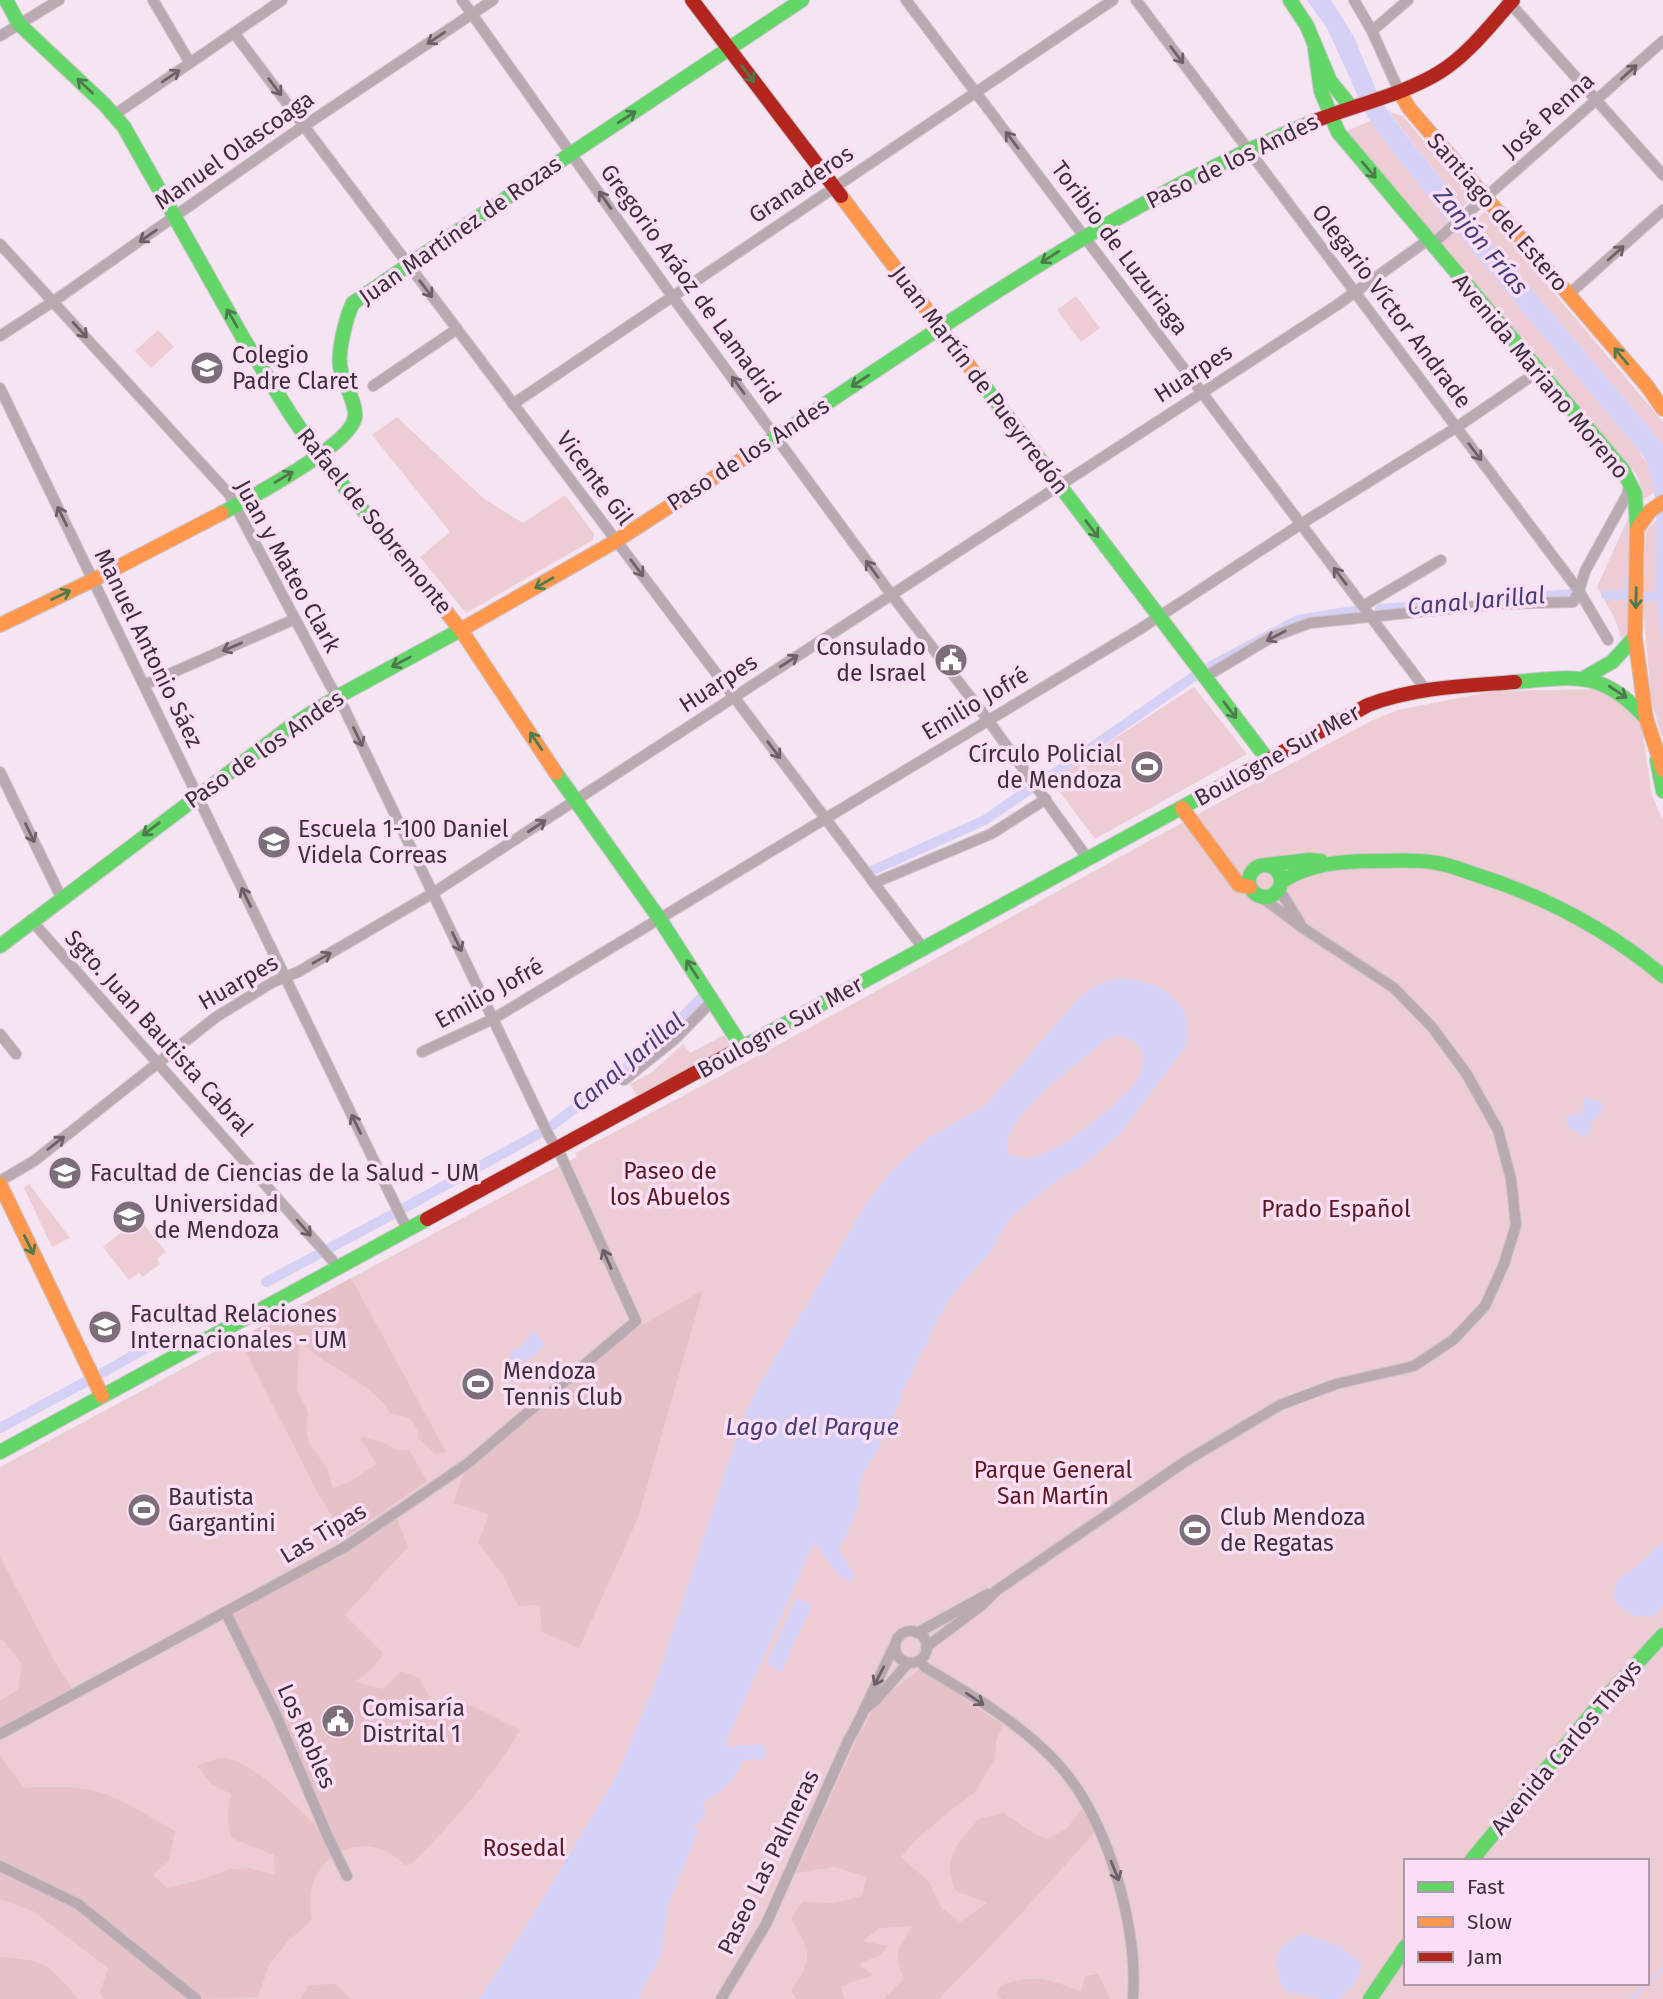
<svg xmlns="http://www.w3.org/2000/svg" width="1663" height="1999" viewBox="0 0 1663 1999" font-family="'Fira Sans',sans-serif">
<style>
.green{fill:#edcdd3;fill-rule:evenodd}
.forest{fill:#e6c1c7}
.water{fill:#d5d0f5;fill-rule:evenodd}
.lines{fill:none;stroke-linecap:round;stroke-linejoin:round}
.stream{stroke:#d5d0f5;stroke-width:2.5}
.canal{stroke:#d5d0f5;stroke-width:10}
.street-casing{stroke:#cec2cc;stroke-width:12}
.fast-casing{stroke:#cec2cc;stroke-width:16}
.slow-casing{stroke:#cec2cc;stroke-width:16}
.jam-casing{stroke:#cec2cc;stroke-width:16}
.street{stroke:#b9a9b1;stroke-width:10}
.fast{stroke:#63d668;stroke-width:14}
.slow{stroke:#ff974d;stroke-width:14}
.jam{stroke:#b3261e;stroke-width:14}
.oneway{stroke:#6d6069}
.oneway2{stroke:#4d7b4e}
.labels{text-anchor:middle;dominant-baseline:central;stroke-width:7;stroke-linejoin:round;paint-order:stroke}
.street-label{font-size:23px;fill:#3b3039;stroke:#fbdef6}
.poi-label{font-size:23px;fill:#3b3039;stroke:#fbdef6;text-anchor:start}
.park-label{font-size:23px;fill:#59191e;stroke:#fbdef6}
.water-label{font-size:24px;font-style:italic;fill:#423f78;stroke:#fbdef6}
</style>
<rect width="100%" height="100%" fill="#f5e4f2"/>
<g class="green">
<polygon points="1389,112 1403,116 1472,198 1463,207"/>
<polygon points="1370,121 1452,227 1636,446 1648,466 1656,491 1644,499 1637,475 1347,131"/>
<polygon points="1485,211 1663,422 1663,444 1474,221"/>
<polygon points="1076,296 1100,328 1081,342 1057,310"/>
<polygon points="158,330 174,347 151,368 135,351"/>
<polygon points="397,417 483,498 523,523 565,495 594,534 593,540 466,613 420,557 450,532 372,435"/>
<polygon points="1630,514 1628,633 1624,644 1613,615 1597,587"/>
<polygon points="1657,520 1656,594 1663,643 1663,740 1651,700 1643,605 1646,531"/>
<polygon points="1194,687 1247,754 1095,839 1051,780"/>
<path d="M1608,689L1633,711L1642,729L1652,796L1663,820V1999H0V1467L565,1163L577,1157L575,1153C843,1013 1104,863 1371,721L1398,710L1494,691ZM1406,1861H1647V1983H1406Z"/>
<polygon points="724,1035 731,1045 637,1096 630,1084 651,1073 683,1044 690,1053"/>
<polygon points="29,1184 70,1238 52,1247 24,1188"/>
<polygon points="139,1218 166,1252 157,1259 160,1264 143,1277 139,1273 129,1280 103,1247"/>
</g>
<g class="forest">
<path d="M351,1278L446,1452L435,1454L418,1438V1430L410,1418L390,1413C377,1388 338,1371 316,1355C310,1350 304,1345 299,1341L297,1389L308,1412L306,1429L309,1443L327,1468L333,1488L351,1481L377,1464L360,1438L364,1437L388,1444L394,1449L410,1451L427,1481L345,1538L319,1495L239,1339Z"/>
<polygon points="703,1290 638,1518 579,1648 542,1632 540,1605 518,1606 503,1575 478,1543 489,1514 453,1503 467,1464 632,1325 637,1328"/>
<path d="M395,1513L408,1547L345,1615L384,1654L371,1670L355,1682L383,1689L401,1671L419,1678L431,1699L471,1705L520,1730C491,1780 452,1824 411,1864L404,1865C378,1834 329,1843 314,1881C309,1893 310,1907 312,1920L288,1941L269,1965L258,1997L196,1999L175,1985L184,1999H105L100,1993L108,1968L33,1911L0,1899V1755L24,1788C46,1787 69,1786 91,1790C120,1796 149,1817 175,1831L169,1861L153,1875L167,1888L200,1880L229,1869L249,1868L275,1875L274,1855L231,1838L228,1814L231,1794L211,1784L197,1766C205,1763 215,1758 223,1758C253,1759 304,1814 326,1836L226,1613Z"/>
<polygon points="0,1557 53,1658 75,1694 0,1734 0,1701 18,1689 22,1664 4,1641 0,1640"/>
<path d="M920,1669L1003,1725L996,1741L994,1761L975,1792L945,1815L916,1840L901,1857L929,1882L941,1907L960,1922L987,1903L956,1891C940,1858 959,1844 978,1819L1004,1813L1035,1834L1047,1839L1067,1828L1087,1802L1098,1829L1006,1930L939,1999H883L904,1979C892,1951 899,1949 912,1926L879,1928L863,1941L887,1946L880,1955L859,1964L873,1975L841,1986L844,1999H797L791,1991C814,1957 811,1953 791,1919L802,1902L834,1903L862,1896L866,1877L835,1867L796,1873L856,1741L874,1708L880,1700Z"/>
<path d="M0,1957C46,1960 49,1964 78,1999H0Z"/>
<path d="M1098,1974L1110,1999H1003L996,1995L1001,1985C1037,1974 1047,1978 1081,1992L1085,1976Z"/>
<polygon points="336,1984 351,1999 300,1999 309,1985"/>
</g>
<g class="water">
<path d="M1307,0H1331L1354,37L1379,97L1390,114L1474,221L1663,444V643C1660,627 1657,610 1656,594C1654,547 1663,501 1644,457L1452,227L1381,137L1367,116L1327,28Z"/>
<path d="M1117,978C1158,981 1196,998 1186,1046L1121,1133L1085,1164L1051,1185L1010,1218L993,1249L960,1286L943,1309L902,1393L900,1401L875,1455C868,1463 861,1478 859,1488C858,1495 861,1499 859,1506L839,1550L854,1574L853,1581C836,1581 825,1554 814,1542L724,1747L764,1744L766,1758L743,1760C737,1779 720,1795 702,1802L706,1816L694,1826L698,1832L669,1903L661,1955L638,1999H479L533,1915L618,1773L659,1673L741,1424L753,1396L867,1202L893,1169L928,1138L986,1105L1076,1001L1093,987ZM1122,1036L1133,1041L1144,1053C1142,1060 1142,1068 1139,1075C1129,1098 1061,1151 1036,1156C1026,1159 1019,1157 1009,1154L1006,1146L1011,1131L1019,1118L1046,1089L1103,1042L1111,1037Z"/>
<polygon points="1584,1097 1602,1102 1602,1112 1592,1122 1592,1131 1584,1137 1568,1127 1565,1118 1582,1112"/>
<polygon points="533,1330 545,1345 535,1355 517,1367 508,1354 522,1345"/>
<path d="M1663,1542V1606L1653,1617C1631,1616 1622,1615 1612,1594L1621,1576L1632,1570Z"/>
<polygon points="796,1598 812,1605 781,1672 766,1664"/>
<path d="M1303,1933L1339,1946L1363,1963L1355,1983L1340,1999H1322L1286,1992C1270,1963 1271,1948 1303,1933Z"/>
</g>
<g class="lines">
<polyline class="stream" points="1631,1999 1663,1968"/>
<g class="canal">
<polyline points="1606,595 1625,595"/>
<polyline points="1645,597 1656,596"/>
<polyline points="1510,599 1572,594"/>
<polyline points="1380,609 1457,603"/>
<polyline points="1211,666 1298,620 1353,611"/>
<polyline points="1043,781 1196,675"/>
<polyline points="871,871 985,820 1030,789"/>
<polyline points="553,1125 654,1046 701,998"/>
<polyline points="404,1208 540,1133"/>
<polyline points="330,1248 395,1213"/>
<polyline points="266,1282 319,1254"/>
<polyline points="102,1373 157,1342"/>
<polyline points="0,1428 87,1381"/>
</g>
<defs>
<g id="street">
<polyline points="153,0 190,63"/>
<polyline points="462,0 672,296 891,594 988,720 1088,859"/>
<polyline points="906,0 1426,690"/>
<polyline points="1136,0 1579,591 1608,640"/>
<polyline points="1354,0 1372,31 1399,91"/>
<polyline points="1507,0 1663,175"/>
<polyline points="1372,31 1408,0"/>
<polyline points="234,33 923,948"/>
<polyline points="0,36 59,0"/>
<polyline points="114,115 282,0"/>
<polyline points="0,244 229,494 330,685 344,708 549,1136 561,1156 636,1321 467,1464 345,1547 0,1734"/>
<polyline points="1569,294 1663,210"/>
<polyline points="0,336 54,301 289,136 493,0"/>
<polyline points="373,386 457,329"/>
<polyline points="0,388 407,1229"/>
<polyline points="513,404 1113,0"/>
<polyline points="1363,606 1441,560"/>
<polyline points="1205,677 1272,637 1310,623 1495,604 1573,602 1579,591 1585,571 1627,495 1630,481"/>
<polyline points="144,685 295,619"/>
<polyline points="0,772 61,897"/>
<polyline points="874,883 991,834 1046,799"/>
<polyline points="1279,889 1300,923"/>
<polyline points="31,920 339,1268"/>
<polyline points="0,1034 16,1054"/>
<polyline points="422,1052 493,1019 1140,629 1301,524 1457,427 1539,371"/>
<polyline points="624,1080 675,1039 712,1001"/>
<polyline points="0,1181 34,1161 216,1017 273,982 298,972 433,893 1337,305 1428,240 1437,240 1663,41"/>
<polyline points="226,1613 277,1717 328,1837 347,1876"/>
<circle cx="911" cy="1647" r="16"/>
<polyline points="917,1633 988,1594"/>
<polyline points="926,1647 981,1606 997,1590 1186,1461 1280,1405 1336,1384 1414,1366 1453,1340 1485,1306 1504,1264 1516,1225 1511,1179 1498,1130 1466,1073 1432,1027 1394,988 1303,928 1261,897"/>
<path d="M919,1661L926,1668C972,1695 1023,1725 1059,1765C1108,1820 1138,1926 1133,1999"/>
<polyline points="866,1708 876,1700 908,1663"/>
<polyline points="0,1866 78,1904 196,1999"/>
<path d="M721,1999L766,1924L848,1741C866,1710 878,1677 895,1645"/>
</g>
<g id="fast">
<polyline points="6,0 19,24 104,104 124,127 243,338 291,415 319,456 420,580"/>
<polyline points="1290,0 1307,26 1330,81 1351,107"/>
<polyline points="1315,49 1321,91 1338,132 1623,470 1635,494 1637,528"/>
<polyline points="979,379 1268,760"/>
<path d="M744,458C927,338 1107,207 1310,123"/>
<path d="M222,513C248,499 351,445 355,417C357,403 342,381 340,366C338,350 346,317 353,303L572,153L802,0"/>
<polyline points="1582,679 1612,662 1635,637"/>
<path d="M1515,682C1576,677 1601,669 1646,718"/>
<polyline points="1657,760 1663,791"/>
<polyline points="556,773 659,918 742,1047"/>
<circle cx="1265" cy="881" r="16"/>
<polyline points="1267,865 1309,860 1321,861"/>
<path d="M1281,882C1309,864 1340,861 1373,861C1394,861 1416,859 1437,863C1451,865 1464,871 1477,875C1546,897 1608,930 1663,976"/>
<polyline points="0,946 291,726 337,697 464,628"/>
<polyline points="728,1055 1232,780"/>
<polyline points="0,1452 427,1219"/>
<polyline points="1471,1861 1598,1706 1663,1635"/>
<polyline points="1370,1999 1406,1946"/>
</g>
<g id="slow">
<polyline points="1399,91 1409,108 1647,386 1663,409"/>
<polyline points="841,196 979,379"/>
<polyline points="1663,502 1650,511 1637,529 1635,637 1646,718 1663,770"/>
<polyline points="420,580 461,630 556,773"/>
<polyline points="0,625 93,580 222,513"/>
<polyline points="464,628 616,541 744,458"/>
<polyline points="1182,808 1239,885 1250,887"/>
<polyline points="0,1184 102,1396"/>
</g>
<g id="jam">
<polyline points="692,0 841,196"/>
<path d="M1310,123C1353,105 1401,96 1440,72C1469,54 1491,24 1513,0"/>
<path d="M1232,780L1368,705C1416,687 1465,686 1515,682"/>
<polyline points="427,1219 728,1055"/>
</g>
</defs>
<use href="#street" class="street-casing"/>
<use href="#fast" class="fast-casing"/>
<use href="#slow" class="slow-casing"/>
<use href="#jam" class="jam-casing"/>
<use href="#street" class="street"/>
<use href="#fast" class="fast"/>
<use href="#slow" class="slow"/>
<use href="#jam" class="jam"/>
</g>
<defs><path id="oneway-shaft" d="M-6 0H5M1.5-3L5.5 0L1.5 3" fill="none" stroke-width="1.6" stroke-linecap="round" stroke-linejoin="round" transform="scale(1.75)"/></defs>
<g class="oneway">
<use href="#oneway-shaft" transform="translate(436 38) rotate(146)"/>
<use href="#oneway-shaft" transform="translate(1177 55) rotate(53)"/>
<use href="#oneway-shaft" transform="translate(1629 72) rotate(-42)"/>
<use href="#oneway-shaft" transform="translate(171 76) rotate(-34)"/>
<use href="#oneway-shaft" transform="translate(275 87) rotate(53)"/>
<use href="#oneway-shaft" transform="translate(1012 140) rotate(-127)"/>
<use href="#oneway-shaft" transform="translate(605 200) rotate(-125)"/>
<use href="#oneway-shaft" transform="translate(148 236) rotate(145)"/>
<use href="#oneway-shaft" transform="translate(1616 253) rotate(-42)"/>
<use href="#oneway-shaft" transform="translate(426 289) rotate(53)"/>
<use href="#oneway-shaft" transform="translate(80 330) rotate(48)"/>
<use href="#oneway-shaft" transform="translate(738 385) rotate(-126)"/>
<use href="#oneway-shaft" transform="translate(1475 452) rotate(53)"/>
<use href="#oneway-shaft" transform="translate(62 516) rotate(-116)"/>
<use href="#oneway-shaft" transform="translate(637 568) rotate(53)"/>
<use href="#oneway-shaft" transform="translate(872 569) rotate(-126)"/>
<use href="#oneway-shaft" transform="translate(1340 576) rotate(-127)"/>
<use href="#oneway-shaft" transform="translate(1276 636) rotate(152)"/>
<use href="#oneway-shaft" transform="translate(232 647) rotate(157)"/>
<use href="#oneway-shaft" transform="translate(789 661) rotate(-33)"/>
<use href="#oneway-shaft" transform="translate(358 737) rotate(64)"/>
<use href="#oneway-shaft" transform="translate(774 750) rotate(53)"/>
<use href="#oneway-shaft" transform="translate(537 826) rotate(-33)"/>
<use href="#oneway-shaft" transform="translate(30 833) rotate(64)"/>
<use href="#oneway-shaft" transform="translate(246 897) rotate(-116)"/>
<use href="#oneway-shaft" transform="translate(457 942) rotate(64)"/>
<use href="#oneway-shaft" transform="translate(322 958) rotate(-30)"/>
<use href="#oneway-shaft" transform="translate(356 1124) rotate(-116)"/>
<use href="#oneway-shaft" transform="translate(56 1143) rotate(-38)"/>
<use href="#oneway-shaft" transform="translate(304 1228) rotate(49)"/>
<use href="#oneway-shaft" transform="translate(607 1259) rotate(-114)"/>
<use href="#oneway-shaft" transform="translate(879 1676) rotate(117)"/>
<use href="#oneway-shaft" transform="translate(975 1699) rotate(34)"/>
<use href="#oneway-shaft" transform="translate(1115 1871) rotate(68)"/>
</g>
<g class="oneway2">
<use href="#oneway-shaft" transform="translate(748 74) rotate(53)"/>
<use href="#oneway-shaft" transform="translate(85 86) rotate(-137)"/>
<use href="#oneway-shaft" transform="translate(627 117) rotate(-33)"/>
<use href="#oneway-shaft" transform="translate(1369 170) rotate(50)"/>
<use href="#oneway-shaft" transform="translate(1050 257) rotate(147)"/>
<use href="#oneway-shaft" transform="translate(232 318) rotate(-120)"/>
<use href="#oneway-shaft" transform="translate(1621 356) rotate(-130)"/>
<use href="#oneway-shaft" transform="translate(860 381) rotate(147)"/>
<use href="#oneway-shaft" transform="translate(284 477) rotate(-31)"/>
<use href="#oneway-shaft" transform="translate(1092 529) rotate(53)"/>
<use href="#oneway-shaft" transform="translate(544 583) rotate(150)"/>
<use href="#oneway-shaft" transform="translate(61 595) rotate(-26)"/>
<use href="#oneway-shaft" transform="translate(1636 598) rotate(91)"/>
<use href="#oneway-shaft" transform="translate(401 662) rotate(152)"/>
<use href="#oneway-shaft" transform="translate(1618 692) rotate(33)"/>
<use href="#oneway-shaft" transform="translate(1230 710) rotate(53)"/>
<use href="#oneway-shaft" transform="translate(536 741) rotate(-124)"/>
<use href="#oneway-shaft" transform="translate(151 829) rotate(143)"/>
<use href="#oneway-shaft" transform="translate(692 969) rotate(-123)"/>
<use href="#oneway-shaft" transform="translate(29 1245) rotate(64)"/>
</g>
<defs>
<symbol id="school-disc" viewBox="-11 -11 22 22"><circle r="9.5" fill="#7c6f7a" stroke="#fbdef6"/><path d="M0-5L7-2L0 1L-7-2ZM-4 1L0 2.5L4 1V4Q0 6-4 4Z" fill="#fff"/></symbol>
<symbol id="civic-disc" viewBox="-11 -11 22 22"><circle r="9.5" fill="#7c6f7a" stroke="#fbdef6"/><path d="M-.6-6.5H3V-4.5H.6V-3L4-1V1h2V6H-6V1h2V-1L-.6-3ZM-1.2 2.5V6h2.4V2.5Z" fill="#fff"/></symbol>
<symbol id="stadium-disc" viewBox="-11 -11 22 22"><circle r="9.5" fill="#7c6f7a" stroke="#fbdef6"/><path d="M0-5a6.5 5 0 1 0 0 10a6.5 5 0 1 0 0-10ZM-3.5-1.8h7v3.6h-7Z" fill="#fff"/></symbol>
<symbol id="university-disc" viewBox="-11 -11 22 22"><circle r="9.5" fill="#7c6f7a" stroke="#fbdef6"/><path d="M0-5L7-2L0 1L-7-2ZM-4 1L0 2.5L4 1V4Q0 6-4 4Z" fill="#fff"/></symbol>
</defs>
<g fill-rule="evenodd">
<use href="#school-disc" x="188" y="349" width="38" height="38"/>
<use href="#civic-disc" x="932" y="641" width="38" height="38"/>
<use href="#stadium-disc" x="1128" y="748" width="38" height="38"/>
<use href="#school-disc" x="255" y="823" width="38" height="38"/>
<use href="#university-disc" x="46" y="1154" width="38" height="38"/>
<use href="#university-disc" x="110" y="1198" width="38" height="38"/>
<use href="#university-disc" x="86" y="1308" width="38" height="38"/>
<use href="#stadium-disc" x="459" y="1365" width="38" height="38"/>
<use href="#stadium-disc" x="125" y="1491" width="38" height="38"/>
<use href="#stadium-disc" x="1176" y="1511" width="38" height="38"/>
<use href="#civic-disc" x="319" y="1702" width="38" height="38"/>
</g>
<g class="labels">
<g class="street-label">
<text transform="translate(1548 115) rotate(-42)">José Penna</text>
<text transform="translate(234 150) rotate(-35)">Manuel Olascoaga</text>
<text transform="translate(1232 161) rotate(-26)">Paso de los Andes</text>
<text transform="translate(801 184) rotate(-34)">Granaderos</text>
<text transform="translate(1498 212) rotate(49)">Santiago del Estero</text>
<text transform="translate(460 230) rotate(-35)">Juan Martínez de Rozas</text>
<text transform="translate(1120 248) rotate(53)">Toribio de Luzuriaga</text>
<text transform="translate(691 284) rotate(54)">Gregorio Aráoz de Lamadrid</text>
<text transform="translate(1392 306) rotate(53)">Olegario Víctor Andrade</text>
<text transform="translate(1193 373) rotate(-33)">Huarpes</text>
<text transform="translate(1541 376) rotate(50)">Avenida Mariano Moreno</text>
<text transform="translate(980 380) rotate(53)">Juan Martín de Pueyrredón</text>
<text transform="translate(748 454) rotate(-33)">Paso de los Andes</text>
<text transform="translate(595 478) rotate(53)">Vicente Gil</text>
<text transform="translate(375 521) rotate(51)">Rafael de Sobremonte</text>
<text transform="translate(288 566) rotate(61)">Juan y Mateo Clark</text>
<text transform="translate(149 648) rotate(64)">Manuel Antonio Sáez</text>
<text transform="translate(718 683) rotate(-33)">Huarpes</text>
<text transform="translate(975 703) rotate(-31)">Emilio Jofré</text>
<text transform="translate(264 749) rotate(-35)">Paso de los Andes</text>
<text transform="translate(1277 755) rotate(-29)">Boulogne Sur Mer</text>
<text transform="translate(238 982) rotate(-30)">Huarpes</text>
<text transform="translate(489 993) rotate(-29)">Emilio Jofré</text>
<text transform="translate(780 1027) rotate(-29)">Boulogne Sur Mer</text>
<text transform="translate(159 1033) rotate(48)">Sgto. Juan Bautista Cabral</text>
<text transform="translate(323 1533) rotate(-31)">Las Tipas</text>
<text transform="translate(307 1736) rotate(66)">Los Robles</text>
<text transform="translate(1566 1747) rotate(-50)">Avenida Carlos Thays</text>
<text transform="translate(768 1862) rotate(-64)">Paseo Las Palmeras</text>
</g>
<g class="poi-label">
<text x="232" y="355">Colegio<tspan x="232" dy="26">Padre Claret</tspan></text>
<text x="926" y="647" text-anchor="end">Consulado<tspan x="926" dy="26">de Israel</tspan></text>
<text x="1122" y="754" text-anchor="end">Círculo Policial<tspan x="1122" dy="26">de Mendoza</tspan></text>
<text x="298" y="829">Escuela 1-100 Daniel<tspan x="298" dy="26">Videla Correas</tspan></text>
<text x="90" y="1173">Facultad de Ciencias de la Salud - UM</text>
<text x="154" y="1204">Universidad<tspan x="154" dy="26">de Mendoza</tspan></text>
<text x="130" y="1314">Facultad Relaciones<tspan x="130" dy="26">Internacionales - UM</tspan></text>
<text x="503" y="1371">Mendoza<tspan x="503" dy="26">Tennis Club</tspan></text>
<text x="168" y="1497">Bautista<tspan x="168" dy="26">Gargantini</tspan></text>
<text x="1220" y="1517">Club Mendoza<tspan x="1220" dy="26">de Regatas</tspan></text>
<text x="362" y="1708">Comisaría<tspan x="362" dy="26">Distrital 1</tspan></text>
</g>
<g class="park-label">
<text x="670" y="1171">Paseo de<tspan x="670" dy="26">los Abuelos</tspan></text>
<text x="1336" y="1209">Prado Español</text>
<text x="1053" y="1470">Parque General<tspan x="1053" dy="26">San Martín</tspan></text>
<text x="524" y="1848">Rosedal</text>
</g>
<g class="water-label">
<text transform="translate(1481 241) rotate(50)">Zanjón Frías</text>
<text transform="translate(1476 601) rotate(-5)">Canal Jarillal</text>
<text transform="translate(628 1062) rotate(-40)">Canal Jarillal</text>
<text x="812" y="1427">Lago del Parque</text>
</g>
</g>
<rect x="1404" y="1859" width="245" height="126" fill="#fbdef6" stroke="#ae98aa" stroke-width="2"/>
<rect x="1418" y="1882" width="35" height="10" fill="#63d668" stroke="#ae98aa" stroke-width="2"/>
<text x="1467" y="1894" font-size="21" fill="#3b3039">Fast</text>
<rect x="1418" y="1917" width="35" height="10" fill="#ff974d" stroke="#ae98aa" stroke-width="2"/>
<text x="1467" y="1929" font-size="21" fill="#3b3039">Slow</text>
<rect x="1418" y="1952" width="35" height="10" fill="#b3261e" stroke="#ae98aa" stroke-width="2"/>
<text x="1467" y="1964" font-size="21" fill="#3b3039">Jam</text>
</svg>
